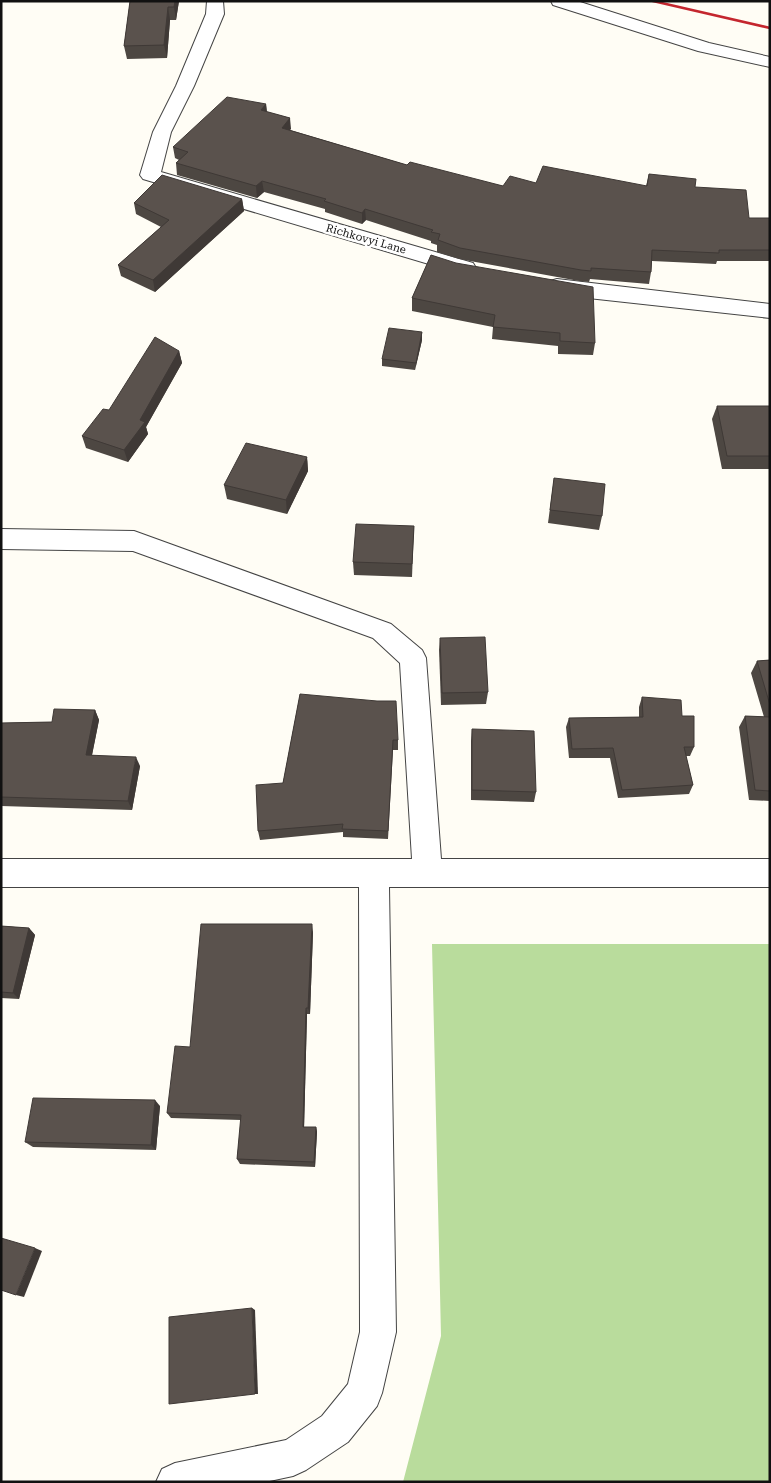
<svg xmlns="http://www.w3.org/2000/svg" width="771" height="1483" viewBox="0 0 771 1483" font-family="'Roboto Serif',serif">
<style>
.forest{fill:#b9dc9c}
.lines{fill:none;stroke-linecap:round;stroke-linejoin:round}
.street-casing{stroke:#444;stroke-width:2}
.street{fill:#fff;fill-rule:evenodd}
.rail{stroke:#c4262e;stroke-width:2.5}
.wall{fill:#4d4742}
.shaded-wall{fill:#3f3936}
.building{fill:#5a524d;stroke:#3f3936}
.labels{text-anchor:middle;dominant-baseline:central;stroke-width:5;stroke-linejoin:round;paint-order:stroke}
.far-street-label{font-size:11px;fill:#111;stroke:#fff}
</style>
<rect width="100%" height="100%" fill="#fffdf5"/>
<polygon class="forest" points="432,944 770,944 770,1482 403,1482 441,1336"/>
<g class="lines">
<defs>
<g id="street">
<polygon points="207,1 223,1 224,14 194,86 171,132 161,172 473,263 476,268 473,273 466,275 459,273 143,179 140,175 153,132 176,86 206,14"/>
<polygon points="551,1 577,1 709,43 770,57 770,67 698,51 553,5"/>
<polygon points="557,279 770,304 770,318 579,297 550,291 546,286 550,281"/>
<polygon points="1,529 134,531 391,624 422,650 426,658 441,859 770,859 770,887 389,887 396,1332 382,1393 377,1406 348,1442 306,1470 293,1476 265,1482 156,1482 162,1469 175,1463 286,1440 322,1416 348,1384 360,1332 359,887 1,887 1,859 412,859 400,663 373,638 133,551 1,549"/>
</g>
</defs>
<use href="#street" class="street-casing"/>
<use href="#street" class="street"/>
<polyline class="rail" points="653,1 770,28"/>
</g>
<g class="wall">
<polygon points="130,1 179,1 176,20 170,20 167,58 127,59 124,46"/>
<polygon points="266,104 267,112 290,118 290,130 407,165 503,186 536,183 646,186 649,174 695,187 749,218 770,218 770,261 717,261 716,264 652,261 651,272 649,284 590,279 589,282 579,281 459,259 437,252 437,245 431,243 431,241 366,220 362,224 325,212 325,209 264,192 257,198 177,175 176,163 179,160 175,158 173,147"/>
<polygon points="242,199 244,211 155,292 121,276 118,265 161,227 136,214 134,203"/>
<polygon points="431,255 595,343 593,355 558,354 558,346 492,339 493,327 412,311 412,298"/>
<polygon points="422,332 422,340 415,370 382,366 382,359"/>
<polygon points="179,351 182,363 146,427 148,434 128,462 86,448 82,436 109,410"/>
<polygon points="717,406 770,406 770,469 722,469 712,419"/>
<polygon points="307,457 308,471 287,514 227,499 224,485"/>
<polygon points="554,478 602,516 599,530 548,523"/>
<polygon points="414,526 412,577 354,575 353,562"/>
<polygon points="440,638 488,692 486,704 441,705 439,650"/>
<polygon points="770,660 770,801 749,800 739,727 745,716 764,717 751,673 757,661"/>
<polygon points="300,694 398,740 398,750 393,750 388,839 343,837 343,832 260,840 258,831 283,783"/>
<polygon points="642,697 682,716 694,747 690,756 686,756 693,785 689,794 618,798 610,758 569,758 566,727 569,718 639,717 639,707"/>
<polygon points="95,710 99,720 92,755 140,766 132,810 1,806 1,723 52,722"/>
<polygon points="472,729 536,792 534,802 471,800 471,741"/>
<polygon points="1,926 29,928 35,935 19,999 1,998"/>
<polygon points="313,932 310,1014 307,1014 304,1127 316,1127 317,1132 315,1167 240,1164 237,1159 241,1120 171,1118 167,1113 190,1047"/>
<polygon points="160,1106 156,1150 33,1147 25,1142"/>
</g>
<g class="shaded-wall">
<polygon points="175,1 179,1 176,20 174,7"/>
<polygon points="168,7 170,20 167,58 164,45"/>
<polygon points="266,104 267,115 261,110"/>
<polygon points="290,118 291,129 283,139 282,128"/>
<polygon points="262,181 264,192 257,198 256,186"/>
<polygon points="242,199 244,211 155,292 153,280"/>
<polygon points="365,209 366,220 362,224 362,213"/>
<polygon points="422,332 422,340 415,370 416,363"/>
<polygon points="179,351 182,363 146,427 148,434 128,462 124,450 140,420"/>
<polygon points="307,457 308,471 287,514 286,500"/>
<polygon points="95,710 99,720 90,765 86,755"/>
<polygon points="136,757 140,766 132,810 128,801"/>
<polygon points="312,924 313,932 310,1014 308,1008"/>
<polygon points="29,928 35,935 19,999 13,993"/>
<polygon points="306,1008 307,1014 304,1131 303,1127"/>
<polygon points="155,1100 160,1106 156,1150 151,1145"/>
<polygon points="316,1127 317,1132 315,1167 314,1162"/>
<polygon points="35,1248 42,1251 24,1297 16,1295"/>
<polygon points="252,1308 255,1310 258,1394 255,1394"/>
</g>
<g class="building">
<polygon points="130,1 175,1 174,7 168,7 164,45 124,46"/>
<polygon points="227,97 266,104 261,110 290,118 282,128 407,165 410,162 503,186 510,176 536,183 543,166 647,186 649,174 696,179 695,187 746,190 749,218 770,218 770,250 719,250 719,253 652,250 651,272 591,268 591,271 581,270 460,248 438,240 440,234 431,232 433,230 365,209 362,213 324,201 326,199 262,181 256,186 176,163 188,152 173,147"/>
<polygon points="162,175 242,199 153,280 118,265 169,220 134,203"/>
<polygon points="431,255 456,263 593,287 595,343 560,341 560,333 493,327 495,315 412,298"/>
<polygon points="389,328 422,332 416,363 382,359"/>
<polygon points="155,337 179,351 140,420 145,422 124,450 82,436 103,409 109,410"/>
<polygon points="717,406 770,406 770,456 727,456"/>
<polygon points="246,443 307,457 286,500 224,485"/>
<polygon points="554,478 605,484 602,516 550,510"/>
<polygon points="356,524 414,526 412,564 353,562"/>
<polygon points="485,637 488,692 442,693 440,638"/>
<polygon points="770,660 770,705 757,661"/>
<polygon points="300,694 377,701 396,701 398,740 393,740 388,831 342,829 343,824 258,831 256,785 283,783"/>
<polygon points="642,697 681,700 682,716 694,716 694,747 684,747 693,785 622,790 613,748 572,749 569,718 643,717"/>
<polygon points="54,709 95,710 86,755 136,757 128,801 1,797 1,723 52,722"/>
<polygon points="745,716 770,717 770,791 755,790"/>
<polygon points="472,729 534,731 536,792 472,790"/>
<polygon points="201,924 312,924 308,1008 306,1008 303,1127 316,1127 314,1162 237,1159 241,1115 167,1113 175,1046 190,1047"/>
<polygon points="1,926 29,928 13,993 1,992"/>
<polygon points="33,1098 155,1100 151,1145 25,1142"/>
<polygon points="1,1238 35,1248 16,1295 1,1290"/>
<polygon points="252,1308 255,1394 169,1404 169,1317"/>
</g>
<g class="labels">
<g class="far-street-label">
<text transform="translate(366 239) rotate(16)">Richkovyi Lane</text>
</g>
</g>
<rect width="771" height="1483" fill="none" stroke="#111111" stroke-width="5"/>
</svg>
